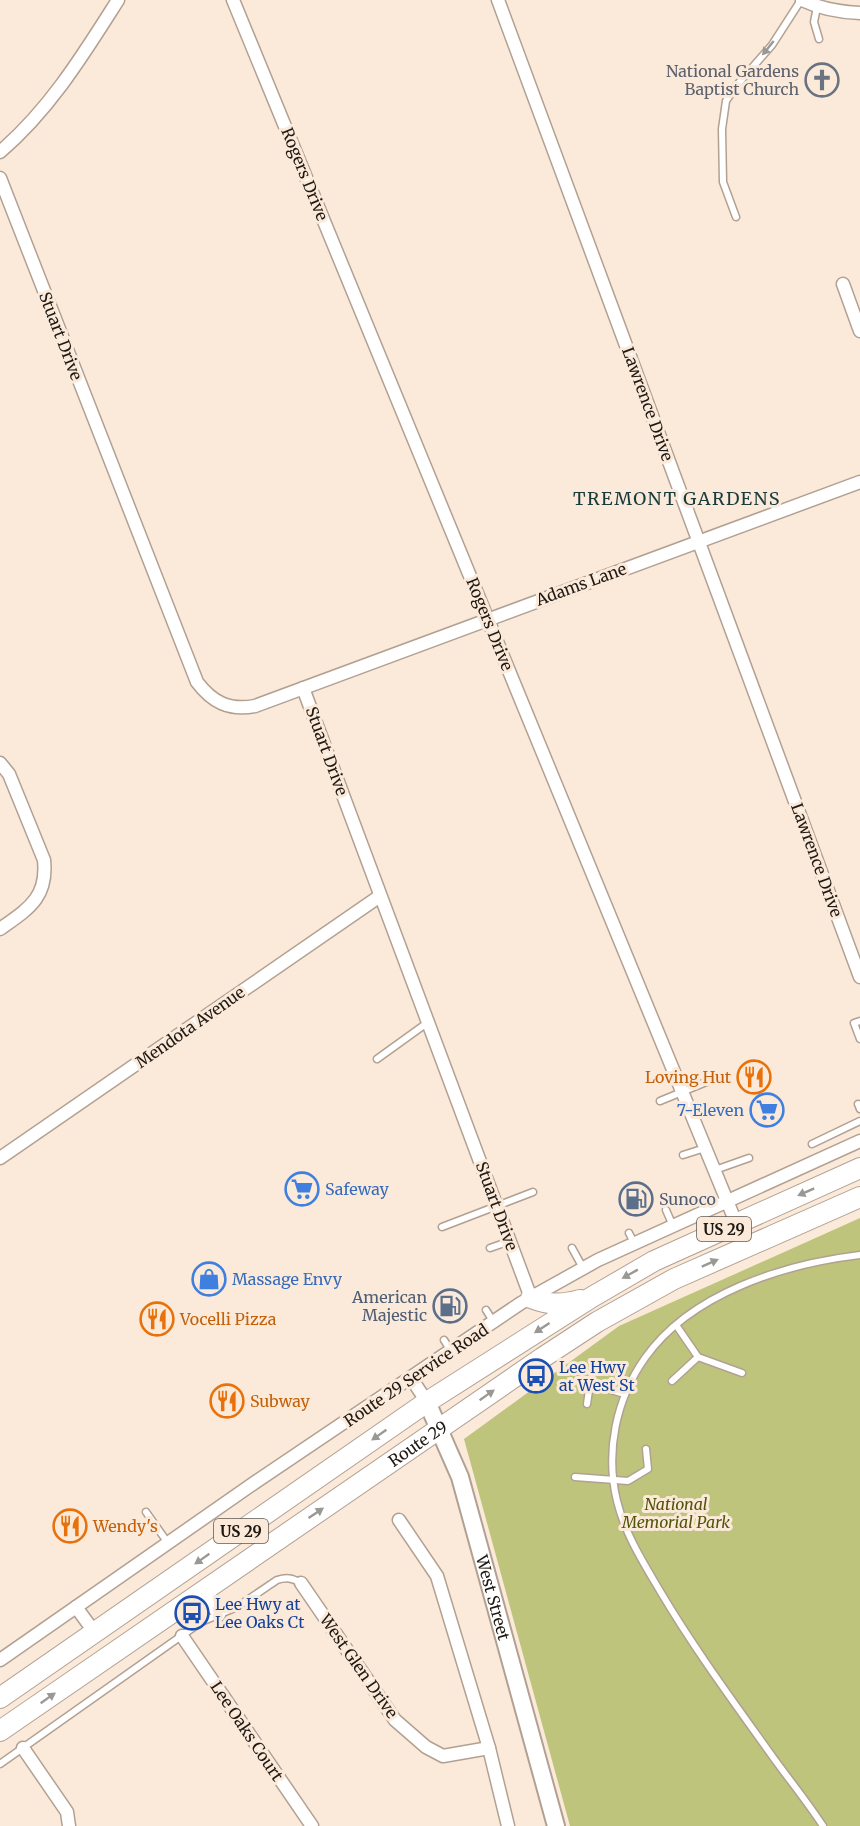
<svg xmlns="http://www.w3.org/2000/svg" width="860" height="1826" viewBox="0 0 860 1826" font-family="Merriweather,serif">
<style>
.green{fill:#bec47c}
.lines{fill:none;stroke-linecap:round;stroke-linejoin:round}
.service-casing{stroke:#b2a192;stroke-width:9}
.minor-casing{stroke:#b2a192;stroke-width:15}
.secondary-casing{stroke:#b2a192;stroke-width:20}
.primary-casing{stroke:#b2a192;stroke-width:22}
.service{stroke:#fff;stroke-width:6}
.minor{stroke:#fff;stroke-width:12}
.secondary{stroke:#fff;stroke-width:16}
.primary{stroke:#fff;stroke-width:20}
.oneway{fill:#9a9895}
.labels{text-anchor:middle;dominant-baseline:central;stroke-width:6;stroke-linejoin:round;paint-order:stroke}
.shield{fill:#fbeada;stroke:#61584f;stroke-width:1.5}
.shield-label{font-size:15px;font-weight:bold;fill:#1f1913}
.worship-label{font-size:16px;fill:#5b616d;stroke:#fbeada;text-anchor:end}
.street-label{font-size:16px;fill:#1f1913;stroke:#fbeada}
.food-label{font-size:16px;fill:#c56008;stroke:#fbeada;text-anchor:start}
.shop-label{font-size:16px;fill:#366cbe;stroke:#fbeada;text-anchor:start}
.service-label{font-size:16px;fill:#4e5e75;stroke:#fbeada;text-anchor:start}
.transit-label{font-size:16px;fill:#164399;stroke:#fbeada;text-anchor:start}
.park-label{font-size:16px;font-style:italic;fill:#515408;stroke:#fbeada}
.neighbourhood-label{font-size:18px;letter-spacing:1.5px;fill:#183b3c;stroke:#fbeada}
</style>
<rect width="100%" height="100%" fill="#fbeada"/>
<polygon class="green" points="860,1218 860,1826 570,1826 464,1439 619,1326"/>
<g class="lines">
<defs>
<g id="service">
<polyline points="817,7 814,22 819,39"/>
<polyline points="736,217 723,182 722,129 726,101 736,86 772,45 801,0"/>
<polyline points="860,1021 854,1023 860,1039"/>
<polyline points="377,1059 427,1023"/>
<polyline points="660,1101 716,1078"/>
<polyline points="858,1104 860,1109"/>
<polyline points="812,1144 860,1121"/>
<polyline points="683,1155 705,1148"/>
<polyline points="715,1170 749,1158"/>
<polyline points="666,1210 673,1226"/>
<polyline points="442,1227 533,1192"/>
<polyline points="629,1233 634,1243"/>
<polyline points="490,1248 510,1241"/>
<polyline points="572,1248 583,1268"/>
<polyline points="486,1310 493,1321"/>
<polyline points="676,1325 698,1357 742,1373"/>
<polyline points="444,1340 451,1351"/>
<polyline points="672,1381 698,1357"/>
<polyline points="587,1404 589,1390 600,1387 625,1394"/>
<polyline points="575,1477 628,1481 648,1469 646,1449"/>
<polyline points="146,1512 168,1543"/>
<path d="M0,1764L201,1622L237,1607L277,1580C287,1577 292,1578 301,1583"/>
<path d="M823,1826C808,1803 791,1782 775,1760C735,1704 695,1650 660,1591C643,1562 625,1534 617,1501C605,1452 616,1399 645,1358C691,1293 784,1264 860,1255"/>
</g>
<g id="minor">
<polyline points="233,0 746,1247"/>
<polyline points="498,0 860,977"/>
<path d="M802,0C821,9 839,12 860,13"/>
<path d="M0,152C50,109 83,55 118,0"/>
<path d="M0,178L197,682C212,702 229,711 255,706L860,482"/>
<polyline points="843,284 860,331"/>
<polyline points="303,688 531,1298"/>
<path d="M0,763L9,774L44,860C48,898 28,909 0,929"/>
<polyline points="0,1158 380,896"/>
<polyline points="411,1378 427,1402"/>
<polyline points="399,1520 437,1576 489,1748 508,1826"/>
<polyline points="301,1583 395,1720 426,1747 443,1756 489,1748"/>
<polyline points="202,1591 219,1615"/>
<polyline points="76,1607 95,1633"/>
<polyline points="182,1636 312,1826"/>
<polyline points="0,1660 257,1481 521,1303 598,1260 860,1141"/>
<polyline points="23,1748 67,1812 69,1826"/>
</g>
<g id="secondary">
<path id="s1" d="M427,1402L460,1477L556,1826"/>
</g>
<g id="primary">
<path d="M531,1298C549,1305 562,1305 580,1300"/>
<polyline points="0,1698 427,1402 592,1297 654,1261 860,1168"/>
<path id="s2" d="M0,1731L542,1358L597,1322L674,1279L860,1197"/>
</g>
</defs>
<use href="#service" class="service-casing"/>
<use href="#minor" class="minor-casing"/>
<use href="#secondary" class="secondary-casing"/>
<use href="#primary" class="primary-casing"/>
<use href="#service" class="service"/>
<use href="#minor" class="minor"/>
<use href="#secondary" class="secondary"/>
<use href="#primary" class="primary"/>
</g>
<defs><path id="oneway-solid" d="M-6-.8H1V-3.2L6.5 0L1 3.2V.8H-6Z" transform="scale(1.5)"/></defs>
<g class="oneway">
<use href="#oneway-solid" transform="translate(768 48) rotate(129)"/>
<use href="#oneway-solid" transform="translate(806 1192) rotate(156)"/>
<use href="#oneway-solid" transform="translate(710 1263) rotate(-24)"/>
<use href="#oneway-solid" transform="translate(630 1274) rotate(151)"/>
<use href="#oneway-solid" transform="translate(542 1328) rotate(147)"/>
<use href="#oneway-solid" transform="translate(487 1395) rotate(-35)"/>
<use href="#oneway-solid" transform="translate(379 1435) rotate(145)"/>
<use href="#oneway-solid" transform="translate(316 1513) rotate(-34)"/>
<use href="#oneway-solid" transform="translate(202 1559) rotate(145)"/>
<use href="#oneway-solid" transform="translate(48 1698) rotate(-35)"/>
</g>
<defs>
<symbol id="church-ring" viewBox="-11 -11 22 22"><circle r="9.5" fill="#fbeada" stroke="#6b7280" stroke-width="1.5"/><path d="M-1.2-6h2.4v3.5h3.3v2.4h-3.3V6h-2.4V-.1h-3.3v-2.4h3.3Z" fill="#6b7280"/></symbol>
<symbol id="restaurant-ring" viewBox="-11 -11 22 22"><circle r="9.5" fill="#fbeada" stroke="#e8710a" stroke-width="1.5"/><path d="M-5-6h1v4h1v-4h1v4h1v-4h1v5L-1.5 .5V6h-2V.5L-5-1ZM5-6V6H3V1.5H1.5Q1.5-4 5-6Z" fill="#e8710a"/></symbol>
<symbol id="supermarket-ring" viewBox="-11 -11 22 22"><circle r="9.5" fill="#fbeada" stroke="#3f7fe0" stroke-width="1.5"/><path d="M-6-5.5h2.5l.6 2H6L4.5 2H-2.5L-4.4-4H-6ZM-1.5 3.2a1.3 1.3 0 1 0 .1 0ZM3 3.2a1.3 1.3 0 1 0 .1 0Z" fill="#3f7fe0"/></symbol>
<symbol id="fuel-ring" viewBox="-11 -11 22 22"><circle r="9.5" fill="#fbeada" stroke="#5c6f8a" stroke-width="1.5"/><path d="M-5.5-6h7V0h2V4h1.3V-2.5L3-4.5l.8-.8L6-3V5H2.5V1h-1V6h-7ZM-4.2-4.7v3.2H.2V-4.7Z" fill="#5c6f8a"/></symbol>
<symbol id="shop-ring" viewBox="-11 -11 22 22"><circle r="9.5" fill="#fbeada" stroke="#3f7fe0" stroke-width="1.5"/><path d="M-5-2.5h2.3a2.7 3.5 0 0 1 5.4 0H5L5.5 6h-11ZM-1.5-2.5h3a1.5 2.3 0 0 0-3 0Z" fill="#3f7fe0"/></symbol>
<symbol id="bus-ring" viewBox="-11 -11 22 22"><circle r="9.5" fill="#fbeada" stroke="#1a4fb4" stroke-width="1.5"/><path d="M-5-6H5V4H4V6H2V4H-2V6H-4V4H-5ZM-3.5-4V0h7V-4ZM-3.5 1.2v1.5H-2V1.2ZM2 1.2v1.5H3.5V1.2Z" fill="#1a4fb4"/></symbol>
</defs>
<g fill-rule="evenodd">
<use href="#church-ring" x="803" y="61" width="38" height="38"/>
<use href="#restaurant-ring" x="735" y="1058" width="38" height="38"/>
<use href="#supermarket-ring" x="748" y="1091" width="38" height="38"/>
<use href="#supermarket-ring" x="283" y="1170" width="38" height="38"/>
<use href="#fuel-ring" x="617" y="1180" width="38" height="38"/>
<use href="#shop-ring" x="190" y="1260" width="38" height="38"/>
<use href="#fuel-ring" x="431" y="1287" width="38" height="38"/>
<use href="#restaurant-ring" x="138" y="1300" width="38" height="38"/>
<use href="#bus-ring" x="517" y="1357" width="38" height="38"/>
<use href="#restaurant-ring" x="208" y="1382" width="38" height="38"/>
<use href="#restaurant-ring" x="51" y="1507" width="38" height="38"/>
<use href="#bus-ring" x="173" y="1594" width="38" height="38"/>
</g>
<g class="labels">
<g class="shield">
<rect x="697" y="1217" width="54" height="24" rx="4.5"/>
<rect x="214" y="1519" width="54" height="24" rx="4.5"/>
</g>
<g class="shield-label">
<text x="724" y="1229">US 29</text>
<text x="241" y="1531">US 29</text>
</g>
<g class="worship-label">
<text x="799" y="71">National Gardens<tspan x="799" dy="18">Baptist Church</tspan></text>
</g>
<g class="street-label">
<text transform="translate(305 174) rotate(68)">Rogers Drive</text>
<text transform="translate(61 336) rotate(69)">Stuart Drive</text>
<text transform="translate(648 404) rotate(70)">Lawrence Drive</text>
<text transform="translate(581 584) rotate(-20)">Adams Lane</text>
<text transform="translate(490 624) rotate(68)">Rogers Drive</text>
<text transform="translate(327 751) rotate(70)">Stuart Drive</text>
<text transform="translate(817 860) rotate(70)">Lawrence Drive</text>
<text transform="translate(190 1027) rotate(-35)">Mendota Avenue</text>
<text transform="translate(497 1206) rotate(70)">Stuart Drive</text>
<text transform="translate(416 1375) rotate(-34)">Route 29 Service Road</text>
<text stroke="none"><textPath href="#s2" startOffset="507">Route 29</textPath></text>
<text stroke="none"><textPath href="#s1" startOffset="207">West Street</textPath></text>
<text transform="translate(359 1666) rotate(55)">West Glen Drive</text>
<text transform="translate(247 1731) rotate(56)">Lee Oaks Court</text>
</g>
<g class="food-label">
<text x="731" y="1077" text-anchor="end">Loving Hut</text>
<text x="180" y="1319">Vocelli Pizza</text>
<text x="250" y="1401">Subway</text>
<text x="93" y="1526">Wendy's</text>
</g>
<g class="shop-label">
<text x="744" y="1110" text-anchor="end">7-Eleven</text>
<text x="325" y="1189">Safeway</text>
<text x="232" y="1279">Massage Envy</text>
</g>
<g class="service-label">
<text x="659" y="1199">Sunoco</text>
<text x="427" y="1297" text-anchor="end">American<tspan x="427" dy="18">Majestic</tspan></text>
</g>
<g class="transit-label">
<text x="559" y="1367">Lee Hwy<tspan x="559" dy="18">at West St</tspan></text>
<text x="215" y="1604">Lee Hwy at<tspan x="215" dy="18">Lee Oaks Ct</tspan></text>
</g>
<g class="park-label">
<text x="676" y="1504">National<tspan x="676" dy="18">Memorial Park</tspan></text>
</g>
<g class="neighbourhood-label">
<text x="677" y="498">TREMONT GARDENS</text>
</g>
</g>
</svg>
